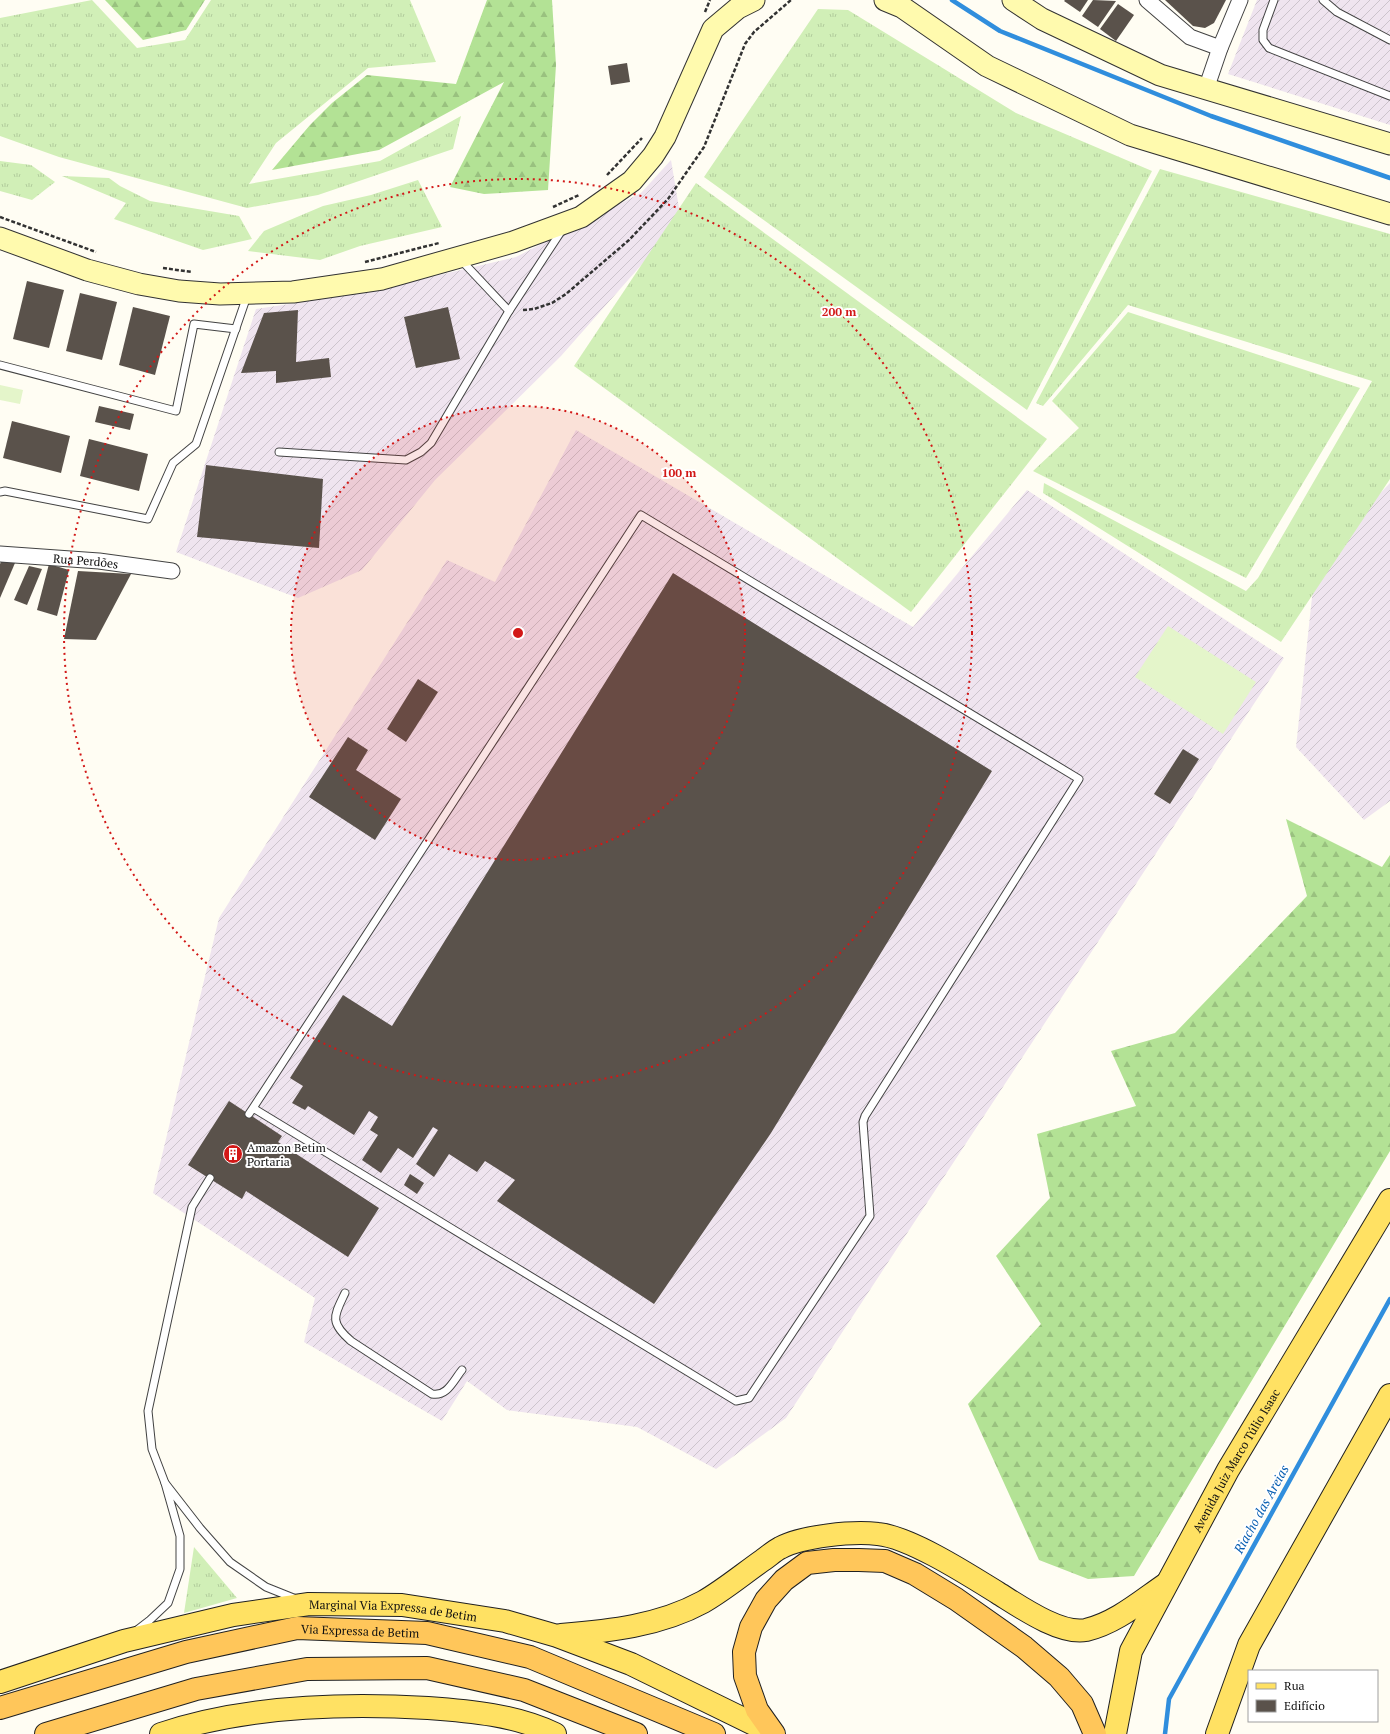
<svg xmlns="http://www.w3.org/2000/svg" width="1390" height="1734" viewBox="0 0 1390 1734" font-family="'PT Serif',serif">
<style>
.industrial{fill:url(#industrial-furrows)}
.grass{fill:url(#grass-tufts)}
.forest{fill:url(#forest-firs)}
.pitch{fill:#e4f5ca}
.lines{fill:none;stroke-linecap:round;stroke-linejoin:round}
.stream{stroke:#308edd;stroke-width:4.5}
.building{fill:#5a524b}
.service-casing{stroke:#434343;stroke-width:9}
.minor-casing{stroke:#434343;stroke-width:17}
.secondary-casing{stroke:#323232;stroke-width:23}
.primary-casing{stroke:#212121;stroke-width:24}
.trunk-casing{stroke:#212121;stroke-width:24}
.path{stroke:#323232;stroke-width:2.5;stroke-dasharray:4 2;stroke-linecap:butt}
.service{stroke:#fff;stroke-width:7}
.minor{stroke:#fff;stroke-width:15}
.secondary{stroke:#fffaae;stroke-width:21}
.primary{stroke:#ffe163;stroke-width:22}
.trunk{stroke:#ffc65a;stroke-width:22}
.ring{fill:none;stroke:#d21817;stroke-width:2;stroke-dasharray:2 4}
.labels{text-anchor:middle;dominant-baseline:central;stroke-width:4;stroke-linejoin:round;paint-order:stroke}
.street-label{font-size:12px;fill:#101010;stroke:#fff}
.poi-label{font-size:12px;fill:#101010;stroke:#fff;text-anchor:start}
.water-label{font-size:13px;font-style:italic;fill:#095fb2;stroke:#fff}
.centre{fill:#d21817;stroke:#fff;stroke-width:2}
.ring-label{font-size:12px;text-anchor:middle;font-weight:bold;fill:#d21817;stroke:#fff;stroke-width:4;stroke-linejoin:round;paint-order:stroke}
</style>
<defs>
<pattern id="industrial-furrows" width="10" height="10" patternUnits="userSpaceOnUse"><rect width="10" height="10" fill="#efe4ef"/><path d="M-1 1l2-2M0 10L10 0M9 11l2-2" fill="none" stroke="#ccc3cc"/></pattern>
<pattern id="grass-tufts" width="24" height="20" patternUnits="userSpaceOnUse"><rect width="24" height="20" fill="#d1efb7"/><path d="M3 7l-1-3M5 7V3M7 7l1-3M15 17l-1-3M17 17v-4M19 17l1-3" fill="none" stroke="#b2cc9c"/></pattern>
<pattern id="forest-firs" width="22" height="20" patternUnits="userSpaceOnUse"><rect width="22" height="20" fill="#b3e295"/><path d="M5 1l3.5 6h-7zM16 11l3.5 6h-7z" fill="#99c17f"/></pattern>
</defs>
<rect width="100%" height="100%" fill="#fffdf3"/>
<g class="industrial">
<polygon points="1257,0 1390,0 1390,125 1228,74"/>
<polygon points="671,160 681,220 561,356 435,480 362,570 298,598 176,552 256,309 303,302 401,284 516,257 641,193"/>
<polygon points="576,430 913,627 1027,490 1284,658 786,1418 716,1469 637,1427 507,1410 467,1381 442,1421 304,1342 315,1298 153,1193 219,918 447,560 495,582"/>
<polygon points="1390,483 1390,801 1364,820 1296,747 1316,560"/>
</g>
<g class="grass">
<polygon points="92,0 137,48 185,40 211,0 410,0 436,62 368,68 276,143 249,184 380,161 461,116 453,149 318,195 247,208 59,157 0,136 0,18"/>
<polygon points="818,9 848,10 1016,113 1152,171 1027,410 704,177"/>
<polygon points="0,161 31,165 55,182 32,200 0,191"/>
<polygon points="1160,169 1390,234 1390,479 1281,642 1043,493 1044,483 1246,591 1258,578 1372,381 1128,305 1043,406 1036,403"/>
<polygon points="62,176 109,178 120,186 150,201 239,216 252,239 203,250 114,219 126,203"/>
<polygon points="418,180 442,227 360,246 320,260 248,251 264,231 323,206 371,195"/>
<polygon points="696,183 1047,439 911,612 574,366"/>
<polygon points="1128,312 1360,388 1246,578 1033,471 1079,428 1052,401"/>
<polygon points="194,1547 237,1598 184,1613"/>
</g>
<g class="forest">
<polygon points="105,0 205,0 186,30 143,40"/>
<polygon points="487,0 552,0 556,65 548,190 484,194 450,187 504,82 379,150 272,170 310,125 332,103 367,75 456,84"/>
<polygon points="1286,819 1382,867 1390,855 1390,1151 1134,1576 1088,1579 1039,1560 968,1404 1041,1324 996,1256 1050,1198 1037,1134 1136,1106 1111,1051 1175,1033 1307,896"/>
</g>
<g class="pitch">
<polygon points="0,385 23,390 20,404 0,400"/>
<polygon points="1168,626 1256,682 1223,734 1135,677"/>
</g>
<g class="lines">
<g class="stream">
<polyline points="952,0 1000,31 1211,116 1390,178"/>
<polyline points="1165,1734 1169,1699 1390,1299"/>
</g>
</g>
<g class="building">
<polygon points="1065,0 1088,0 1080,12 1064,1"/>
<polygon points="1093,0 1116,1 1098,27 1082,16"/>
<polygon points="1165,0 1226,0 1214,23 1205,28 1193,26"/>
<polygon points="1118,4 1134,15 1116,41 1100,29"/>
<polygon points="627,63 630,82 611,85 608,66"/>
<polygon points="27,281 64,290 49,348 13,339"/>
<polygon points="80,293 117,302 102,360 66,351"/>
<polygon points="133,307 170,316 155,375 119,365"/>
<polygon points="448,307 460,359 416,368 404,317"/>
<polygon points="298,310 296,362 329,358 331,377 276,383 276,371 241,373 264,313"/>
<polygon points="99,406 134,414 130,430 95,422"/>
<polygon points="12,421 70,436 61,473 3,458"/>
<polygon points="89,439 148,454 139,491 80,476"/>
<polygon points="206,465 323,479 319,548 197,537"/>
<polygon points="2,560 15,563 0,598 0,564"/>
<polygon points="49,564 69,570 57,616 37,610"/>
<polygon points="29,566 42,569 27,605 14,600"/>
<polygon points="78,571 131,574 96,640 64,639"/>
<polygon points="673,573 992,771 771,1133 654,1304 497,1201 515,1180 485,1161 477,1172 449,1154 434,1177 416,1164 438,1130 433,1127 413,1158 398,1148 381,1173 362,1160 378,1135 370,1130 378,1117 369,1111 354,1135 308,1106 305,1110 292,1103 303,1086 290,1078 343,995 392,1026"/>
<polygon points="418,679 438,692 406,742 387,729"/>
<polygon points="348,737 368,750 356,770 401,799 375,840 309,797"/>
<polygon points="1183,749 1199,759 1170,804 1154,794"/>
<polygon points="229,1101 282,1136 278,1142 379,1208 348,1257 246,1191 242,1199 188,1165"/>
<polygon points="410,1174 424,1183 417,1194 404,1185"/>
</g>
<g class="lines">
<defs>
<g id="service">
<polyline points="1274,0 1263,30 1263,40 1269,48 1390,96"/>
<polyline points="1323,0 1337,12 1390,40"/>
<polyline points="461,260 509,311"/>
<polyline points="0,365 176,411 194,324 236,329"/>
<polyline points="279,452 406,460 421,452 431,443 509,311 562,230"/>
<polyline points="0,492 5,491 148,519 173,463 196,444 247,296"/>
<polyline points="249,1114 253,1108 641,515 1079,779 865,1116 863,1122 870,1216 749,1398 736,1401 253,1108"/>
<path d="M345,1293C334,1316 329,1322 351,1341L432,1394C447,1397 453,1381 462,1370"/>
<polyline points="165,1483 152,1449 148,1411 192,1207 210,1178"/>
<polyline points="137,1630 150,1620 168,1603 180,1569 180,1536 165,1483 200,1528 230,1562 266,1587 296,1599"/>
</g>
<g id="minor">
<polyline points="1147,0 1190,37 1220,48"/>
<polyline points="1206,89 1220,48 1240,0"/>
<path id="s1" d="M0,554L99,561L172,571"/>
</g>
<g id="secondary">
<polyline points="885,0 902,7 987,66 1130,135 1390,214"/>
<polyline points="1013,0 1042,19 1160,75 1390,144"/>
<polyline points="0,238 87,270 139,284 179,291 220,294 293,292 382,279 513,242 581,217 632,181 653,156 665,137 713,29 738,8 754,0"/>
</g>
<g id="primary">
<path d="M561,1635C609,1631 659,1626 703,1602C724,1590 743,1574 763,1560C769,1556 774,1551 780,1548C802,1536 853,1531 878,1534C910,1537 969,1575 998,1593C1019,1606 1060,1635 1086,1630C1116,1623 1141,1601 1166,1584"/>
<path id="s2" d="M0,1682L124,1641L233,1615L309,1604L402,1605L505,1621L557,1636L631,1664L772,1733"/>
<path d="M161,1734C244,1706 342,1703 428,1708C470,1711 516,1715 555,1734"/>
<path id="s3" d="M1115,1734L1131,1651L1228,1470L1390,1200"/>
<polyline points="1217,1734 1249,1645 1390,1395"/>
</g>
<g id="trunk">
<path id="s4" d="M0,1708L186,1652L297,1628L427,1633L530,1657L714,1734"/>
<polyline points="46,1734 196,1689 307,1669 427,1668 524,1690 636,1734"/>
<polyline points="774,1734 757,1710 745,1676 744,1652 751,1627 766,1600 784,1580 807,1563 834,1560 859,1560 885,1561 915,1574 956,1599 1024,1647 1059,1677 1082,1704 1095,1734"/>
</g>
</defs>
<use href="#service" class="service-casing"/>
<use href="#minor" class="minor-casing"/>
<use href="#secondary" class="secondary-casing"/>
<use href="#primary" class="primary-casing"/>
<use href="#trunk" class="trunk-casing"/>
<g class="path">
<polyline points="705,12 710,0"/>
<polyline points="607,175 642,138"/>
<polyline points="553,207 579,195"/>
<polyline points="0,217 96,252"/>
<polyline points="365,262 439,243"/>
<polyline points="163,268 192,272"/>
<polyline points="523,310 534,309 552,303 566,294 629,240 668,199 704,147 745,44 754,32 791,0"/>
</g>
<use href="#service" class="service"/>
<use href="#minor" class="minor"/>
<use href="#secondary" class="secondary"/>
<use href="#primary" class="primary"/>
<use href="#trunk" class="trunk"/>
</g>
<circle cx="518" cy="633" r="227" fill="#d21817" fill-opacity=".12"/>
<g class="ring">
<circle cx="518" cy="633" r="227"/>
<circle cx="518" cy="633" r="454"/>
</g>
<defs>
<symbol id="building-disc" viewBox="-11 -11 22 22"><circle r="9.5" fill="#d21817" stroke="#fff"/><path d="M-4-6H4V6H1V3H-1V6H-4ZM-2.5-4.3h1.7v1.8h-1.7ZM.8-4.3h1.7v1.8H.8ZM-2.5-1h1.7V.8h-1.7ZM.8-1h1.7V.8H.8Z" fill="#fff"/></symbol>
</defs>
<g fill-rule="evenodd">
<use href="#building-disc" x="222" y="1143" width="22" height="22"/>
</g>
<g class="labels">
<g class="street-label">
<text stroke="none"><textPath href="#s1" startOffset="86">Rua Perdões</textPath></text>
<text stroke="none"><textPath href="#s3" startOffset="302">Avenida Juiz Marco Túlio Isaac</textPath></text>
<text stroke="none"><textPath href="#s2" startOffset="404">Marginal Via Expressa de Betim</textPath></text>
<text stroke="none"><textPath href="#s4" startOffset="371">Via Expressa de Betim</textPath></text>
</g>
<g class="poi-label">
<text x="247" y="1147">Amazon Betim<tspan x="247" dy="14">Portaria</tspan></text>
</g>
<g class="water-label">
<text transform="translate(1261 1509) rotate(-61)">Riacho das Areias</text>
</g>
</g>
<circle cx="518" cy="633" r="6" class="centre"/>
<g class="ring-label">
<text x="839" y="316">200 m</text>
<text x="679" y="477">100 m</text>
</g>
<rect x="1248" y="1670" width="130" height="52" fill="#ffffff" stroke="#9f9f9f"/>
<rect x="1256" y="1683" width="20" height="6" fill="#ffe163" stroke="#9f9f9f"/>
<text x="1284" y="1690" font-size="12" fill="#101010">Rua</text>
<rect x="1256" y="1700" width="20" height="12" fill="#5a524b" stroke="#9f9f9f"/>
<text x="1284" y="1710" font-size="12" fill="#101010">Edifício</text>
</svg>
